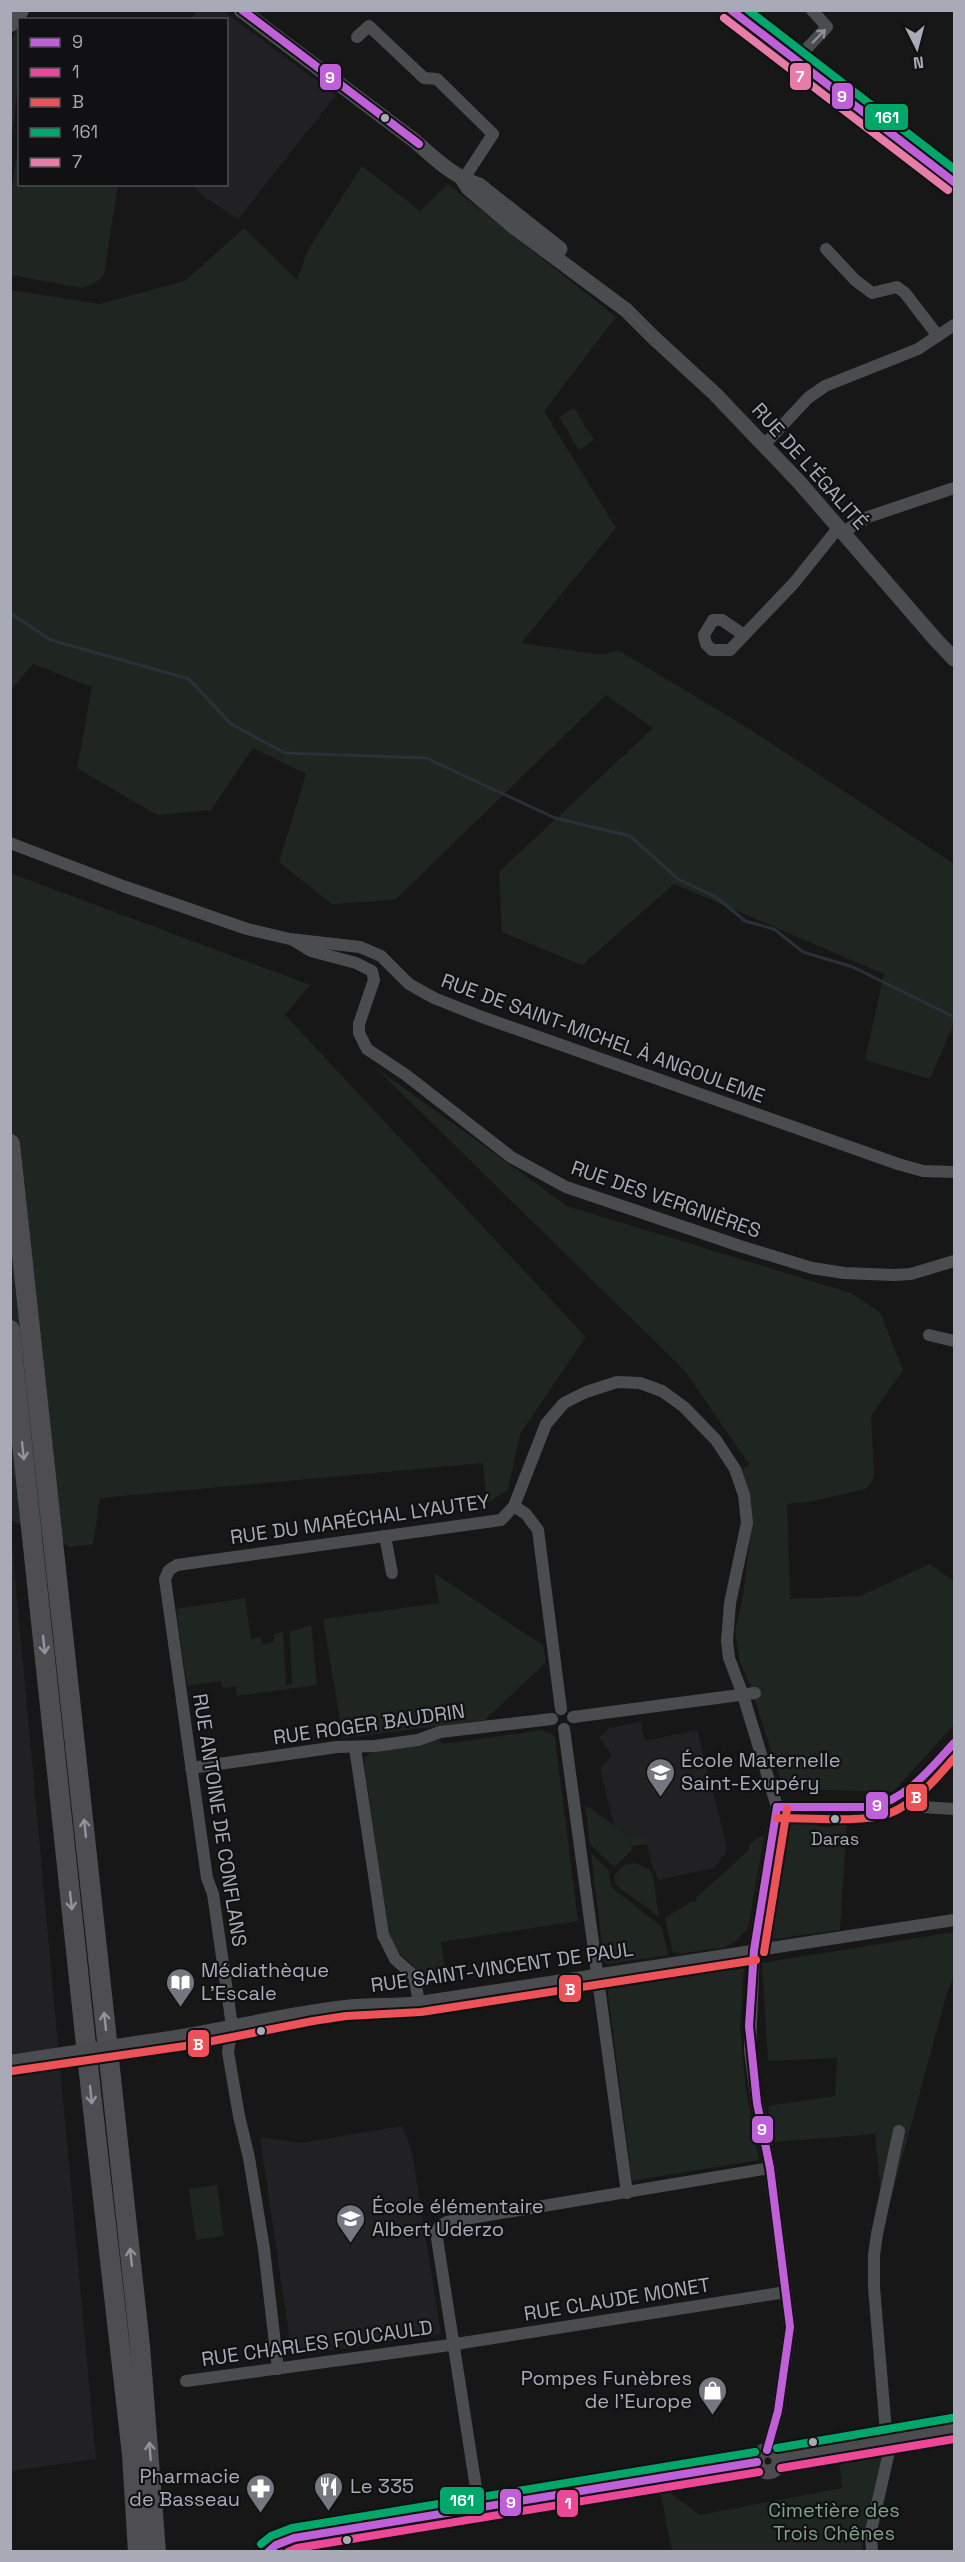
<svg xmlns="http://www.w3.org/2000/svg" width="965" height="2562" viewBox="0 0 965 2562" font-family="'Space Grotesk',sans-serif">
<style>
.built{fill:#212123}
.green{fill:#1f2621}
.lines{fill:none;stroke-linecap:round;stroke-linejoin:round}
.stream{stroke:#2a3039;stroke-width:3}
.minor{stroke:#4b4c50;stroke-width:12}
.tertiary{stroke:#4b4c50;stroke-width:15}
.primary{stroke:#4d4e52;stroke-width:20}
.trunk{stroke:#4e4e52;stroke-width:20}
.minor-bridge{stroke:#4b4c50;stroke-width:12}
.bus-1-casing{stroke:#111113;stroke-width:12}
.bus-2-casing{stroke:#111113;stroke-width:12}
.bus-3-casing{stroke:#111113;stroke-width:12}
.bus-4-casing{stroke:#111113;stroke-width:12}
.bus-5-casing{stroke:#111113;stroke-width:12}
.bus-1{stroke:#bf60d8;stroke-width:8}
.bus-2{stroke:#ec4897;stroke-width:8}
.bus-3{stroke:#ec5257;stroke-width:8}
.bus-4{stroke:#00a76b;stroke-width:8}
.bus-5{stroke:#e67ca7;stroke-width:8}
.oneway{stroke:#8c8e99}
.oneway2{stroke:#92939e}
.bus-dot{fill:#a8aab8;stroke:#111113;stroke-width:2}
.labels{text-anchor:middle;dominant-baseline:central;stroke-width:4.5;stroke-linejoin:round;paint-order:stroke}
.bus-label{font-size:18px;fill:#a8aab8;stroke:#111113}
.street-label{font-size:20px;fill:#a8aab8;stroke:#111113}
.poi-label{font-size:20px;fill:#a8aab8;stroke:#111113;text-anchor:start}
.park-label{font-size:20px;fill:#7fa287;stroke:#111113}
.line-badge{stroke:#111113;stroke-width:2}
.badge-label{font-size:16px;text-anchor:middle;font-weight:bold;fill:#fff}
</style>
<rect width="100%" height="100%" fill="#171717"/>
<g class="built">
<polygon points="197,11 224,11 336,95 238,219 204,197 192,185 226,184 226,20 190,19"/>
<polygon points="10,1522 96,2459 11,2471 10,2471"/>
<polygon points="641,1722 645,1741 697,1730 727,1848 725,1854 713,1868 659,1880 652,1865 644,1833 629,1836 614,1825 600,1769 612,1755 599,1738 609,1728"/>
<polygon points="402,2126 412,2151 441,2334 292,2356 260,2137 301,2143"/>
</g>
<g class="green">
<polygon points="17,27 19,27 19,78 11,142 11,42"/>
<polygon points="19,140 20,184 118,185 104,275 95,283 83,288 11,275 11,194"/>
<polygon points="362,166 420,211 448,184 616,317 544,411 616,528 521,643 603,655 618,650 748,728 954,864 954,1023 930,1079 865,1060 884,974 674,884 582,965 502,932 499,872 653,728 606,695 395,900 332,904 279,862 306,774 253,748 211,810 157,815 77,768 92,687 33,664 11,690 11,290 99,304 185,281 244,228 297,280 308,250"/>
<polygon points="574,408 594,440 579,450 559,417"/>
<polygon points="10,873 310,985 285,1015 586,1337 520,1434 508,1490 487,1503 483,1463 100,1498 93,1544 71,1547 11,1520"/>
<polygon points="375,1067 567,1206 851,1293 880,1312 903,1370 871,1416 874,1477 866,1489 808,1502 787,1504 790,1599 860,1596 930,1564 954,1581 954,1725 893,1792 794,1789 780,1778 750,1684 740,1662 735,1631 743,1596 751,1530 751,1502 741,1469 750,1465 684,1370"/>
<polygon points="434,1573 543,1645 546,1662 485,1720 343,1738 323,1619 439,1603"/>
<polygon points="245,1598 251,1639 261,1637 262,1644 274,1642 274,1634 283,1632 286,1685 292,1684 290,1632 311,1625 317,1685 237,1696 236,1686 223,1688 221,1681 187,1686 176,1609"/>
<path d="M542,1730L552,1734L555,1738L578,1921L441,1942L445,1969L452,1968L453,1979L420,1983C415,1957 398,1959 389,1939L364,1763L365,1757L372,1752L420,1746L438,1739L443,1744Z"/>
<polygon points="585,1805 629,1836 644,1833 647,1844 631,1846 632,1850 614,1867 590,1844"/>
<polygon points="813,1819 818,1826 833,1827 835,1821 847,1821 840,1930 767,1940 765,1935 783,1829 794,1820"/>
<polygon points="759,1837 764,1837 748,1928 735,1942 724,1947 679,1954 678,1952 673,1953 665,1918 693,1901 695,1902 697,1900 696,1898 749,1850 749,1845"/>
<polygon points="591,1853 609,1871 611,1887 662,1927 668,1955 607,1964 604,1961"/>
<polygon points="636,1863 649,1869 653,1875 659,1917 616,1885 614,1876 624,1865"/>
<polygon points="954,1932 954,1975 946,1996 884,2225 875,2134 774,2142 768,2106 835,2096 837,2058 768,2061 762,1963"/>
<polygon points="744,1968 740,2029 746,2091 759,2160 632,2181 607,1986 609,1983 616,1983 621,1985"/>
<polygon points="217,2185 224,2236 196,2240 189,2189"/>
<polygon points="878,2451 881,2458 862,2547 864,2551 672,2551 660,2491 666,2490 700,2515 842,2488 839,2459"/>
</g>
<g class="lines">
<polyline class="stream" points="10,613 51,640 189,679 231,724 285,753 426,758 555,818 630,836 678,879 716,897 745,921 774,929 803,952 853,967 954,1017"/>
<g class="minor">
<polyline points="357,37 369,26 424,78 437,79 493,134 463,180"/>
<polyline points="795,61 827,27 812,10"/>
<polyline points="826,249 855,280 872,293 897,287 905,293 938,336"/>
<polyline points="765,444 808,398 825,386 918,349 954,325"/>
<polyline points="843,532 868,517 954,488"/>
<polyline points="744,635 722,620 713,620 704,635 706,644 712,650 730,650 794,583 839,527"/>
<polyline points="10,843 123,886 247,929 290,939 360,947 381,956 409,984 434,998 482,1017 898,1164 923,1171 954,1172"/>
<polyline points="293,940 311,951 356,963 372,971 374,980 359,1024 359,1033 367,1049 406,1075 511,1157 566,1187 743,1247 812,1268 844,1273 894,1275 911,1274 954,1261"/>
<polyline points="929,1335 954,1341"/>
<polyline points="514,1506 526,1514 538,1530 561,1709"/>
<polyline points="385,1536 392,1573"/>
<polyline points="573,1717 755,1693"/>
<polyline points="564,1729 627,2193"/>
<polyline points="355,1748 383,1935 395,1959 414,1976 419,2002"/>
<polyline points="191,1768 337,1747 375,1746 418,1740 440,1732 552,1719"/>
<polyline points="897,1799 907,1806 954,1809"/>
<path d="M777,1807H872C905,1802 932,1767 954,1743"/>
<path d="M149,2040C215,2032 279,2013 345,2006C369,2003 394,2005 419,2002L954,1920"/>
<polyline points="10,2061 49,2055"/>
<polyline points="278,2369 264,2249 249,2158 239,2116 228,2052 232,2026 213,1894 207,1878 165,1579 169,1570 177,1565 501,1520 514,1506 546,1424 564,1403 586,1392 617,1382 640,1383 662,1391 684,1407 716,1440 735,1469 744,1495 747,1523 730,1603 727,1641 729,1658 743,1695 777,1807 754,1950 750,2050 757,2103 770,2168 790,2327 778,2411 767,2450"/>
<polyline points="186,2381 443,2346 786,2292"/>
<polyline points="479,2507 436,2232 440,2226 447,2222 770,2168"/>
<polyline points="872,2552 871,2531 888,2456 874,2287 874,2255 877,2234 899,2131"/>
</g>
<g class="tertiary">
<path d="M241,10L415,141C435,159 454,177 479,185L560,249"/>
<polyline points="463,180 468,188 514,227 626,310 653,337 715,394 800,483 936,640 954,659"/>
<circle cx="768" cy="2461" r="11"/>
<polyline points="779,2458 954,2428"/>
<polyline points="267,2552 276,2545 294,2538 757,2462"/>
</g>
<polyline class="primary" points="730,10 954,182"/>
<g class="trunk">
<polyline points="10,22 19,10"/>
<polyline points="10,1144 140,2346 156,2552"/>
<polyline points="10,1330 91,2092 132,2455 138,2552"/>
</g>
<polyline class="minor-bridge" points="49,2055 149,2040"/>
<defs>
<g id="bus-1">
<polyline points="242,10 419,144"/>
<polyline points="731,10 954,182"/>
<path d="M777,1807H872C908,1798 930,1769 954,1743"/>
<polyline points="767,2450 778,2411 790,2327 770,2168 757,2103 749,2026 754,1950 777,1807"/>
<polyline points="268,2552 276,2545 294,2538 757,2462"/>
</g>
<g id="bus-2">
<polyline points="781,2468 954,2439"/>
<polyline points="288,2552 297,2548 759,2472"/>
</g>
<g id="bus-3">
<path d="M777,1818C807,1818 861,1823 888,1814C915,1804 936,1779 954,1758"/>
<polyline points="764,1952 787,1809"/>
<polyline points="12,2071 192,2045 313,2021 346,2016 421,2012 756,1960"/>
</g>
<g id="bus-4">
<polyline points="748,10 954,169"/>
<polyline points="777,2448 952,2418"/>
<polyline points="261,2544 271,2536 292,2528 755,2452"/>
</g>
<polyline id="bus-5" points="724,18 948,190"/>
</defs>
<use href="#bus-1" class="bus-1-casing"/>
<use href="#bus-2" class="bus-2-casing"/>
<use href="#bus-3" class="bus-3-casing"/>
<use href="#bus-4" class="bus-4-casing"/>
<use href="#bus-5" class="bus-5-casing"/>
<use href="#bus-1" class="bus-1"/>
<use href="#bus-2" class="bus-2"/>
<use href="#bus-3" class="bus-3"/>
<use href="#bus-4" class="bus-4"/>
<use href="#bus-5" class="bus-5"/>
</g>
<defs><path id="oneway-shaft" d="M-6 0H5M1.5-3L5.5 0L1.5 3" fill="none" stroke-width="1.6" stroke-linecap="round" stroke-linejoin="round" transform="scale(1.5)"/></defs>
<use class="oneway" href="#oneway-shaft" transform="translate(819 36) rotate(-46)"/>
<g class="oneway2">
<use href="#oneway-shaft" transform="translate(23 1451) rotate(84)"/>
<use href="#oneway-shaft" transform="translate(44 1645) rotate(84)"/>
<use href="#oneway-shaft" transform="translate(85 1828) rotate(-96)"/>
<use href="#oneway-shaft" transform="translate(71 1901) rotate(84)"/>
<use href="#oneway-shaft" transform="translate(105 2021) rotate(-96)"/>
<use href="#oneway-shaft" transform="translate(91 2095) rotate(84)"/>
<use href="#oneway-shaft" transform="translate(131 2257) rotate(-96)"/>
<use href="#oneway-shaft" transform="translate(150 2451) rotate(-94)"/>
</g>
<defs>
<symbol id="school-pin" viewBox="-11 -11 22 30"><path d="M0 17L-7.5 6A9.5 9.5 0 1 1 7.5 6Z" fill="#757780" stroke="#111113"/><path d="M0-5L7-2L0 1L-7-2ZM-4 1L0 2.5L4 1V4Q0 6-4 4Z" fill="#fff"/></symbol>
<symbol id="library-pin" viewBox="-11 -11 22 30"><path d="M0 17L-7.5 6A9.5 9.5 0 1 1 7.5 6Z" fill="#757780" stroke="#111113"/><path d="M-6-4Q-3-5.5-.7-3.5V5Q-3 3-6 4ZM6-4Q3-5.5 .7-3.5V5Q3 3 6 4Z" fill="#fff"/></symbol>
<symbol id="shop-pin" viewBox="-11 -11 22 30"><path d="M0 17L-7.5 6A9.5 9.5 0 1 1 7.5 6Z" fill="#757780" stroke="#111113"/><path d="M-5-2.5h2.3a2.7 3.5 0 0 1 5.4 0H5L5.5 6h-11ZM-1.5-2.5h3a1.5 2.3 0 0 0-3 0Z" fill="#fff"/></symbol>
<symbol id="restaurant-pin" viewBox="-11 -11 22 30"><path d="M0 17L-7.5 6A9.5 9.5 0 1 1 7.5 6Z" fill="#757780" stroke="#111113"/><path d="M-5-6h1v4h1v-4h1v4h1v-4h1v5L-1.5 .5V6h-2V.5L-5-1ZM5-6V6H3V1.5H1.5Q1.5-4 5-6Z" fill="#fff"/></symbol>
<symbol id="pharmacy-pin" viewBox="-11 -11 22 30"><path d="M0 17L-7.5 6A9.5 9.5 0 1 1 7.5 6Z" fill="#757780" stroke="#111113"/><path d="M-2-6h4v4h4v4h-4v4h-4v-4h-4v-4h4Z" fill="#fff"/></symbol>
</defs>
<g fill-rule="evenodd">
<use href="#school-pin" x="644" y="1756" width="33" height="45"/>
<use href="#library-pin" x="164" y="1966" width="33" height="45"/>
<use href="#school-pin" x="334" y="2202" width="33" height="45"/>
<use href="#shop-pin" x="696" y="2374" width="33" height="45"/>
<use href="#restaurant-pin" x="312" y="2470" width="33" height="45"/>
<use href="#pharmacy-pin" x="244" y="2472" width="33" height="45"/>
</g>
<g class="bus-dot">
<circle cx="385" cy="118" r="5"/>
<circle cx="835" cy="1819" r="5"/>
<circle cx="261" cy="2031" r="5"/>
<circle cx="813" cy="2442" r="5"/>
<circle cx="347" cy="2540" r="5"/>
</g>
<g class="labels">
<g class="bus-label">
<text x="835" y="1838">Daras</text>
</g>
<g class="street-label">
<text transform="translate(810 466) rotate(48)">RUE DE L'ÉGALITÉ</text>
<text transform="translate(603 1038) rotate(20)">RUE DE SAINT-MICHEL À ANGOULEME</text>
<text transform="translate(666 1199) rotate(19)">RUE DES VERGNIÈRES</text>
<text transform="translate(360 1519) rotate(-8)">RUE DU MARÉCHAL LYAUTEY</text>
<text transform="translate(369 1724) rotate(-8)">RUE ROGER BAUDRIN</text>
<text transform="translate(220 1820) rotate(81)">RUE ANTOINE DE CONFLANS</text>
<text transform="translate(502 1967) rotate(-8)">RUE SAINT-VINCENT DE PAUL</text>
<text transform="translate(617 2299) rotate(-9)">RUE CLAUDE MONET</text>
<text transform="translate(317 2343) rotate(-8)">RUE CHARLES FOUCAULD</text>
</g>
<g class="poi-label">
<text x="681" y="1760">École Maternelle<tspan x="681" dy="23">Saint-Exupéry</tspan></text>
<text x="201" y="1970">Médiathèque<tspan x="201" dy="23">L'Escale</tspan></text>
<text x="372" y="2206">École élémentaire<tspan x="372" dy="23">Albert Uderzo</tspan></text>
<text x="692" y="2378" text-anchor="end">Pompes Funèbres<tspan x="692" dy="23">de l'Europe</tspan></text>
<text x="240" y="2476" text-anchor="end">Pharmacie<tspan x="240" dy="23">de Basseau</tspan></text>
<text x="350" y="2486">Le 335</text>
</g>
<g class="park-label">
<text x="834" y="2510">Cimetière des<tspan x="834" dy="23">Trois Chênes</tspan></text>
</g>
</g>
<g class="line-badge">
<rect x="789" y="62" width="23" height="29" rx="6" fill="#e67ca7"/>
<rect x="319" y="63" width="23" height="28" rx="6" fill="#bf60d8"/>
<rect x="831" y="82" width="23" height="28" rx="6" fill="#bf60d8"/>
<rect x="864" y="103" width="45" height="28" rx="6" fill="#00a76b"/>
<rect x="905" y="1783" width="23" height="29" rx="6" fill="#ec5257"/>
<rect x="865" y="1791" width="24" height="29" rx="6" fill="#bf60d8"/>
<rect x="558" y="1974" width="24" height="29" rx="6" fill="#ec5257"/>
<rect x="187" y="2029" width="23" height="29" rx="6" fill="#ec5257"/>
<rect x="751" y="2115" width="23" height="29" rx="6" fill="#bf60d8"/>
<rect x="439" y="2486" width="46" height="29" rx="6" fill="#00a76b"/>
<rect x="499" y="2488" width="23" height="29" rx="6" fill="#bf60d8"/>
<rect x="556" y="2489" width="23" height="29" rx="6" fill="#ec4897"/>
</g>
<g class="badge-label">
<text x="800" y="82">7</text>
<text x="330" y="83">9</text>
<text x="842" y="102">9</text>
<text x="887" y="123">161</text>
<text x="916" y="1803">B</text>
<text x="877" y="1811">9</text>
<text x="570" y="1995">B</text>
<text x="198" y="2050">B</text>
<text x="762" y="2135">9</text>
<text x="462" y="2506">161</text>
<text x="511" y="2508">9</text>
<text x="568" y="2509">1</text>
</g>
<rect width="965" height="2562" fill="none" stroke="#a8aab8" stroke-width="24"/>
<rect x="18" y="18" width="210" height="168" fill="#111113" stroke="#4d4e55" stroke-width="1.5"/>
<rect x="30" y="38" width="30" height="9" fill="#bf60d8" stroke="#4d4e55" stroke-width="1.5"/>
<text x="72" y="48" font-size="18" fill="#a8aab8">9</text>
<rect x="30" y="68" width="30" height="9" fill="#ec4897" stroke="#4d4e55" stroke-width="1.5"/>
<text x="72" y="78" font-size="18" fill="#a8aab8">1</text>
<rect x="30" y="98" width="30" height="9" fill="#ec5257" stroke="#4d4e55" stroke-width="1.5"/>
<text x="72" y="108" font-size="18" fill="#a8aab8">B</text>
<rect x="30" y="128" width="30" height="9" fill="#00a76b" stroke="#4d4e55" stroke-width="1.5"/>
<text x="72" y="138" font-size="18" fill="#a8aab8">161</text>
<rect x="30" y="158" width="30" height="9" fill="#e67ca7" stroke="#4d4e55" stroke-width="1.5"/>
<text x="72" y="168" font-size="18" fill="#a8aab8">7</text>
<g transform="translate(917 48) rotate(174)" stroke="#111113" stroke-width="4.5" paint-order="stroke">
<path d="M0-4.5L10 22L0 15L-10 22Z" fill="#a8aab8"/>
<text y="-9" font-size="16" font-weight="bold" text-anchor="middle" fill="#a8aab8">N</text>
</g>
</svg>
